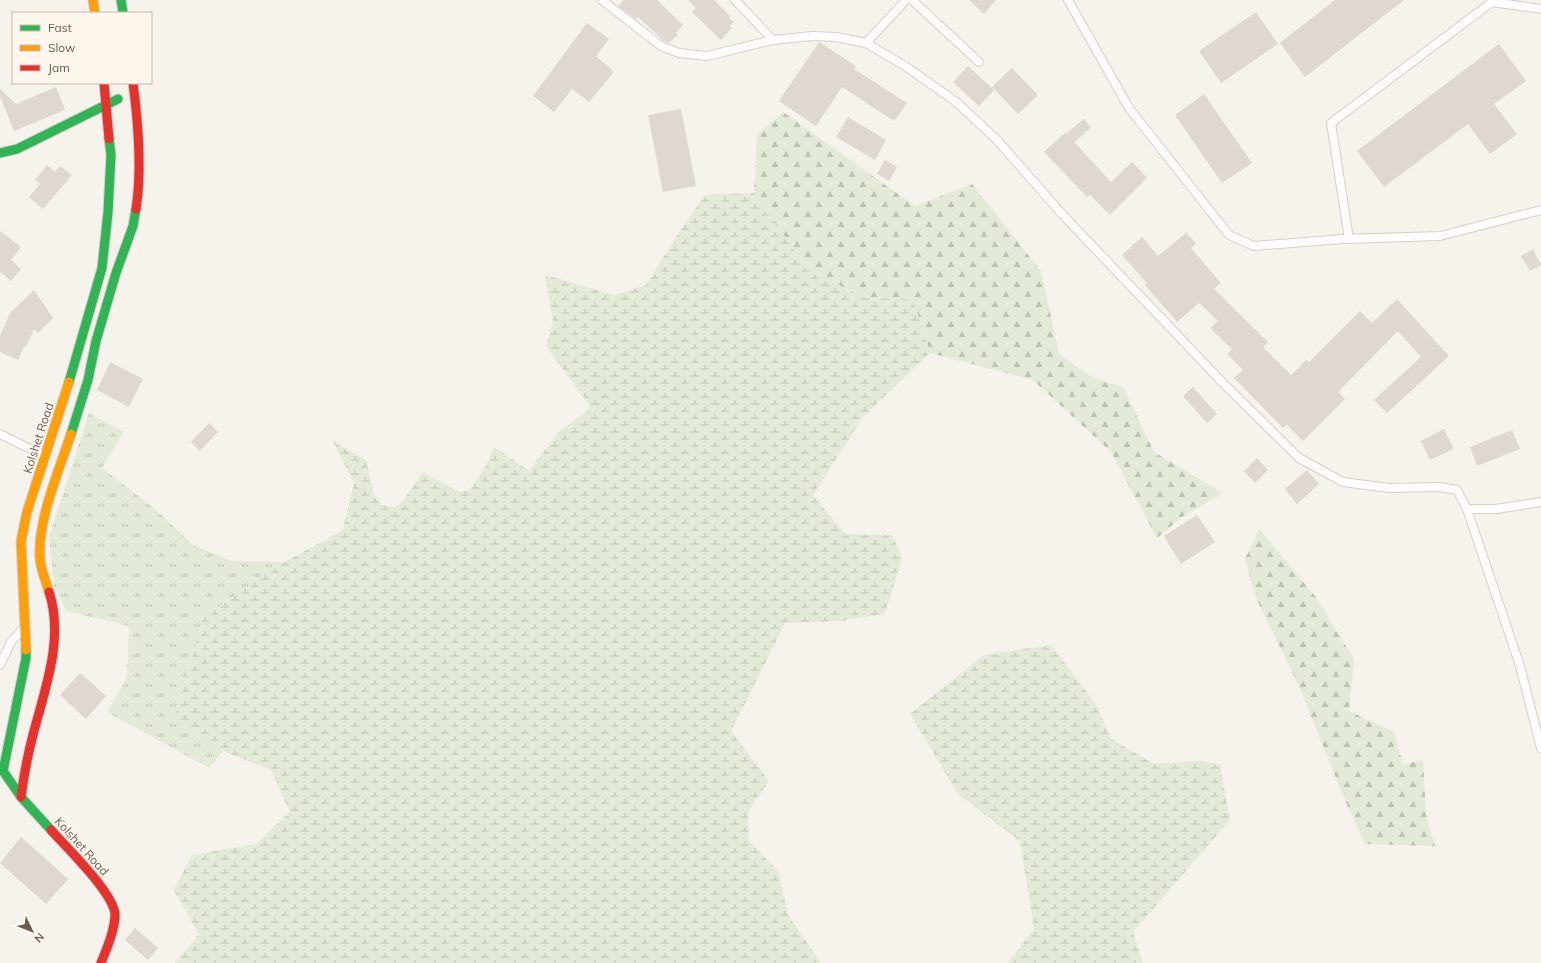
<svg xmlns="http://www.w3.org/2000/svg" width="1541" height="963" viewBox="0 0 1541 963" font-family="Mulish,sans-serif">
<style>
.grass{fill:url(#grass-tufts)}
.forest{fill:url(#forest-firs)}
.wetland{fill:url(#wetland-marsh)}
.building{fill:#dfd8d2}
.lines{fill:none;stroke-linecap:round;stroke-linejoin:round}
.lane-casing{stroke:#d5cfca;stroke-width:10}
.fast-casing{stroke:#d5cfca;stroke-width:11}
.slow-casing{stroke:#d5cfca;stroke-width:11}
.jam-casing{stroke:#d5cfca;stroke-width:11}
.lane{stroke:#fefdfc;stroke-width:8}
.fast{stroke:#30b455;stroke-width:9}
.slow{stroke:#ff9f0a;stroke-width:9}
.jam{stroke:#e5322d;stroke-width:9}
.labels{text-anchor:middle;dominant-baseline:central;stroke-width:3.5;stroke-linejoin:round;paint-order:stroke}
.street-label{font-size:12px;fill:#705c4f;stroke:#fdf7ee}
</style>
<defs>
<pattern id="grass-tufts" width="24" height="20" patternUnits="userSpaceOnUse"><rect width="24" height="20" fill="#e3ebd8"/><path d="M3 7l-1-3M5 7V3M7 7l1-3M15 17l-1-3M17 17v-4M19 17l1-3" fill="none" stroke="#bcc2b2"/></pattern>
<pattern id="forest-firs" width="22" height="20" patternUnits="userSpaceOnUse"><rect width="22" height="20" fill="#e3ebd8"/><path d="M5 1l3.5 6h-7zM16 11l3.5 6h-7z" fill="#bcc2b2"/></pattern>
<pattern id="wetland-marsh" width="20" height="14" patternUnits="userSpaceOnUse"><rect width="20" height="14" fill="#e3ebd8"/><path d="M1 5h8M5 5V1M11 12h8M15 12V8" fill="none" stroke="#bcc2b2"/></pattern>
</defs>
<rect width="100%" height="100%" fill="#f6f2ec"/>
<polygon class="grass" points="89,413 124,432 102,468 154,508 193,545 232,561 285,562 203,617 176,715 223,751 209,768 107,712 127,678 129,626 66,611 54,586 49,537"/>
<g class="forest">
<polygon points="783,112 915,206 972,184 1041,271 1059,354 1093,378 1123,387 1154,452 1223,493 1182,517 1157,538 1111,452 1033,380 930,353 913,299 862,298 805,266 754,193 757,135"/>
<polygon points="1259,529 1316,597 1354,659 1349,711 1394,732 1403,765 1423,759 1426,815 1435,846 1365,844 1344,798 1299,686 1256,598 1245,559"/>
</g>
<g class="wetland">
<polygon points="754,193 805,266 862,298 913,299 930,353 863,417 813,495 845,534 892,535 902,558 885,614 841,621 785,623 731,731 769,781 748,812 749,841 778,871 788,915 821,963 175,963 199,934 174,890 192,855 256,844 290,812 271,770 223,751 176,715 203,617 285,562 343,530 354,483 333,441 366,460 374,494 381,505 395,507 402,502 423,472 459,492 470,490 486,466 494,447 529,471 559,432 591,408 546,346 553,322 545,275 615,295 646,285 684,225 705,195"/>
<polygon points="1051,645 1097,706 1111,739 1154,764 1199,761 1220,764 1230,820 1133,932 1143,963 1008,963 1034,929 1020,841 958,794 910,714 984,655"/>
</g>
<g class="building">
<polygon points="624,0 657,0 683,25 676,33 678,35 669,43 664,41 638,17 636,19 618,6"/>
<polygon points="688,0 714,0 730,16 729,18 734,22 730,26 732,28 721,40 692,12 696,8"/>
<polygon points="969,0 996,0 984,14"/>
<polygon points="1335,0 1404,0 1305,77 1280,43"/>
<polygon points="1256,12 1278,44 1221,83 1199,51"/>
<polygon points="587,23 609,39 596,56 614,72 589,102 572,89 554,112 533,96"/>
<polygon points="819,42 856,66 854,69 907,103 894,121 842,87 816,126 779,101"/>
<polygon points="1499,44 1526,81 1494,104 1517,134 1490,154 1468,124 1384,187 1357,151"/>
<polygon points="968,66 994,90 979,106 953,82"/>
<polygon points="1012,68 1038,95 1018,114 992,87"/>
<polygon points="56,87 65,110 14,131 0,96 0,89 16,104"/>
<polygon points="1204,94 1252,163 1222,183 1175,115"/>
<polygon points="681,109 696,186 663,192 648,115"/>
<polygon points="848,117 886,140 875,160 836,137"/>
<polygon points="1084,119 1091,128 1074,142 1111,182 1132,162 1147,178 1110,215 1090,195 1087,197 1044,152 1065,133 1066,134"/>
<polygon points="885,160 897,167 889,181 877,174"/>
<polygon points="47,165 55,172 60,166 72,175 43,209 29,197 40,184 35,180"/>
<polygon points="0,231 21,247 11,260 21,269 11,281 1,272 0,274"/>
<polygon points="1186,233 1196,243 1191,248 1221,283 1214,289 1268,342 1263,347 1291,375 1306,360 1309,362 1360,311 1372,323 1397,299 1449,356 1387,413 1374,400 1421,357 1398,331 1338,392 1345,399 1303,441 1287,425 1283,428 1234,378 1243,370 1227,354 1232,349 1210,328 1218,321 1199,303 1177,322 1145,285 1147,283 1122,255 1142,237 1158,256"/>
<polygon points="1533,249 1541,265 1530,271 1521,256"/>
<polygon points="34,290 53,318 38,333 34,329 26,347 24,346 18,360 0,352 0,336 10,313"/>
<polygon points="110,362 143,379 129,407 97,390"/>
<polygon points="1193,387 1217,414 1207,423 1183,396"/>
<polygon points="209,423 218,432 200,451 191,442"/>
<polygon points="1444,429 1454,449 1430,460 1421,441"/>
<polygon points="1512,430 1520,449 1477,466 1470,447"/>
<polygon points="1257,458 1268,470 1255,483 1244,471"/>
<polygon points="1307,470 1319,484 1297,504 1285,489"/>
<polygon points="1197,515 1215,542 1181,564 1164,536"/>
<polygon points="80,673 106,696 86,719 60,695"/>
<polygon points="21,837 68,879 46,904 0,863"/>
<polygon points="135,928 158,948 148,960 125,940"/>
</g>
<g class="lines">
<defs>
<g id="lane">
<polyline points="602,0 661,46 679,53 707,56 773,40 812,36 836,37 866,43 905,66 955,101 997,140 1062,214 1222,382 1299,458 1343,482 1389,488 1439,487 1457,490 1467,509 1520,666 1541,748"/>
<polyline points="735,0 773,40"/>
<polyline points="912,0 979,62"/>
<polyline points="1068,0 1129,108 1229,235 1254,246 1343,239 1440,236 1541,210"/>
<polyline points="866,43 906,0"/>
<polyline points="1349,239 1331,123 1492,2 1541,9"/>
<polyline points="0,434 45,456"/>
<polyline points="1467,509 1496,509 1541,502"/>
<polyline points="0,665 11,642 21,631"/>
</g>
<g id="fast">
<polyline points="121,0 123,13"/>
<polyline points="0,153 17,149 118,99"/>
<polyline points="69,382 102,268 108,212 111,155 109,139"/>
<polyline points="71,434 88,380 96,341 116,273 133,226 136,209"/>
<polyline points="26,650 26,658 3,771 21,797 51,830"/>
</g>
<g id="slow">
<polyline points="93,0 95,13"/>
<path d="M49,592C46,581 41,571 40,559C37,521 59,471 71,434"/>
<polyline points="26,650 21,541 27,512 69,382"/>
</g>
<g id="jam">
<polyline points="104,83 109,139"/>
<path d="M133,83C138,121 142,171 136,209"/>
<path d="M21,797C24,774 28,753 34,731C46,686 64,637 49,592"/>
<path d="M51,830C65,846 116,895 115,916C114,932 107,948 101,963"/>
</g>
</defs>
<use href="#lane" class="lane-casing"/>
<use href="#fast" class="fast-casing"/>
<use href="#slow" class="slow-casing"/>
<use href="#jam" class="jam-casing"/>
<use href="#lane" class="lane"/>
<use href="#fast" class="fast"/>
<use href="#slow" class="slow"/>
<use href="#jam" class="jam"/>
</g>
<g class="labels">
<g class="street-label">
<text transform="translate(38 438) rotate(-72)">Kolshet Road</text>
<text transform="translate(82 846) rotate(48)">Kolshet Road</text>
</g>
</g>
<rect x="12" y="12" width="140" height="72" fill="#fdf7ee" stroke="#c5b9ae"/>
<rect x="20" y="25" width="20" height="6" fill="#30b455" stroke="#c5b9ae"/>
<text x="48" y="32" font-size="12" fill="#705c4f">Fast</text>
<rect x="20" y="45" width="20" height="6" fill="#ff9f0a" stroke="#c5b9ae"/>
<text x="48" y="52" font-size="12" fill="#705c4f">Slow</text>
<rect x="20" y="65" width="20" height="6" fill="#e5322d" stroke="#c5b9ae"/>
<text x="48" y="72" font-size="12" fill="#705c4f">Jam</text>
<g transform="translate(32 931) rotate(133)" stroke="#fdf7ee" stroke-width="3" paint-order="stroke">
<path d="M0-3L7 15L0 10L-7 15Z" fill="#705c4f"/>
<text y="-6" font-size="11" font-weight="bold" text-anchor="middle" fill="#705c4f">N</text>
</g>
</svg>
